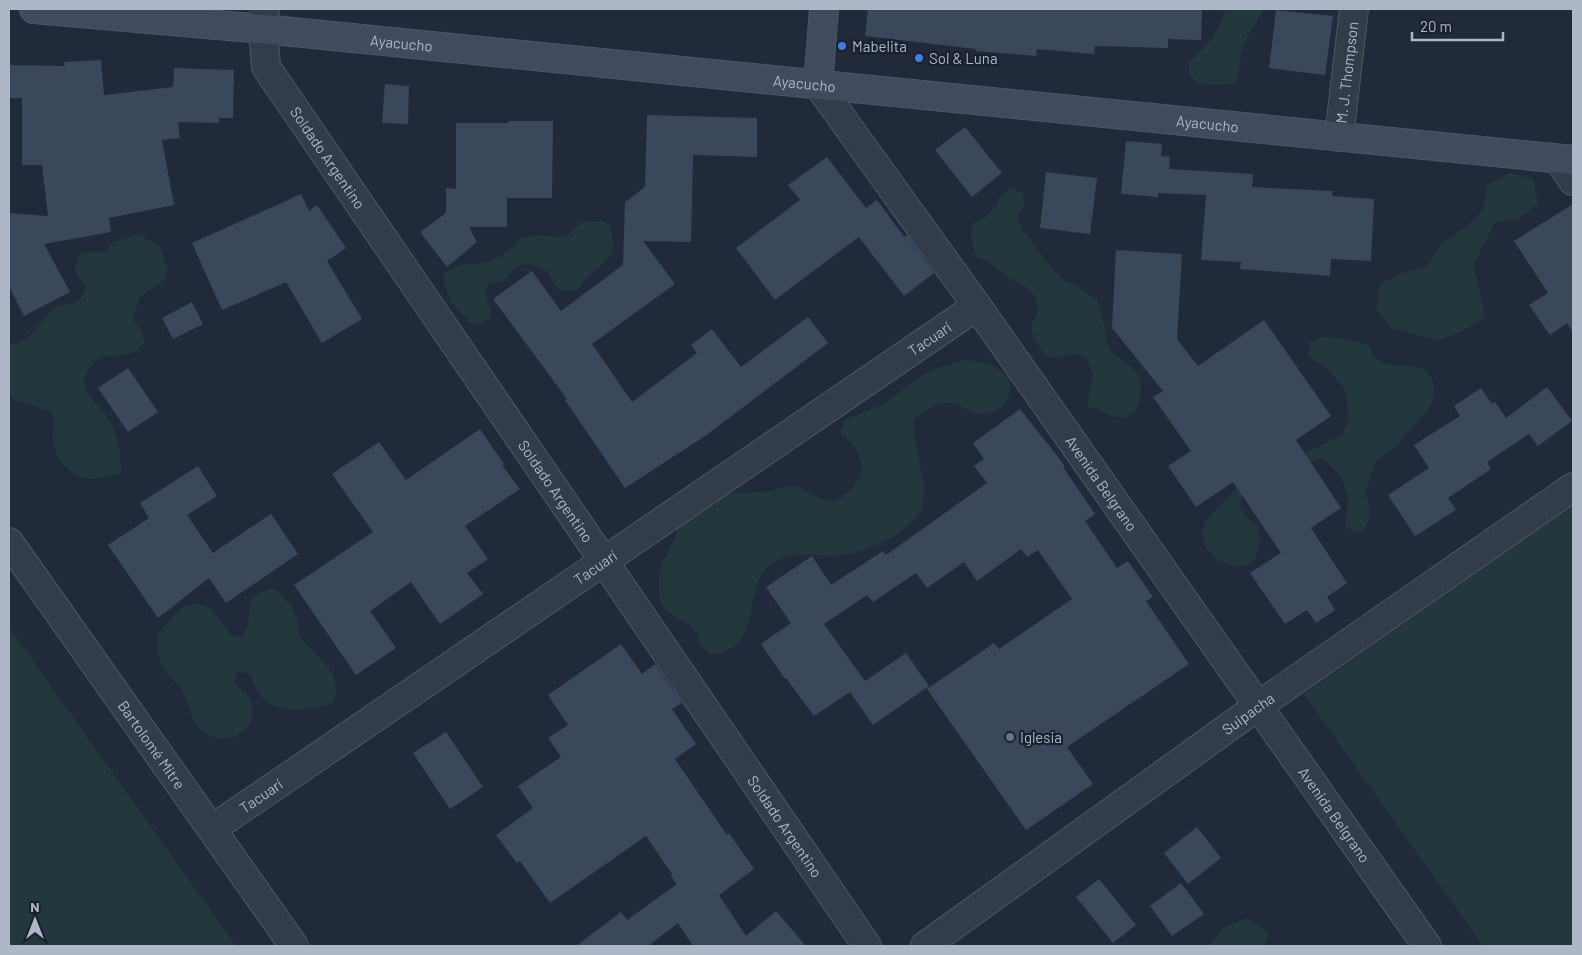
<svg xmlns="http://www.w3.org/2000/svg" width="1582" height="955" viewBox="0 0 1582 955" font-family="Barlow,sans-serif">
<style>
.green{fill:#22383c}
.building{fill:#3b485b}
.lines{fill:none;stroke-linecap:round;stroke-linejoin:round}
.street-casing{stroke:#4e5766;stroke-width:30}
.secondary-casing{stroke:#4e5766;stroke-width:30}
.street{stroke:#333c4b;stroke-width:28}
.secondary{stroke:#414b5e;stroke-width:28}
.shop-dot{fill:#3f7fe0;stroke:#19212f;stroke-width:2}
.worship-dot{fill:#6b7280;stroke:#19212f;stroke-width:2}
.labels{text-anchor:middle;dominant-baseline:central;stroke-width:4.5;stroke-linejoin:round;paint-order:stroke}
.street-label{font-size:15px;fill:#aeb7c7;stroke:#19212f}
.poi-label{font-size:15px;fill:#aeb7c7;stroke:#19212f;text-anchor:start}
</style>
<rect width="100%" height="100%" fill="#202a3b"/>
<g class="green">
<path d="M1226,9H1264L1242,46L1239,71L1236,84L1211,85L1198,83L1189,74V62C1211,42 1215,37 1226,9Z"/>
<polygon points="1509,173 1534,179 1538,204 1518,219 1495,222 1474,265 1485,317 1463,331 1439,340 1391,328 1376,308 1380,284 1403,273 1428,266 1441,244 1465,228 1483,210 1487,185"/>
<path d="M1010,187L1023,193L1024,205L1018,216L1021,229L1030,239L1045,260L1063,280L1076,285L1097,300L1105,325V337L1110,350L1130,366L1139,376L1141,389L1140,401L1135,412L1124,418L1112,416L1088,406C1088,383 1099,381 1086,357L1073,354L1061,357H1049C1041,350 1029,337 1032,324C1035,316 1040,313 1037,302C1034,289 1020,284 1009,278C997,270 993,262 977,257C971,244 970,235 974,222L986,216L995,208L1000,196Z"/>
<path d="M602,221C610,224 612,227 612,235C612,239 614,244 613,247C610,265 587,272 581,287C550,303 558,273 538,266C527,263 517,264 510,273C507,276 505,280 501,281C498,283 493,282 490,283C481,295 491,306 492,318L480,323L473,324L468,320L450,301L442,275C448,270 457,266 464,264C468,263 472,265 476,264C493,263 510,252 520,238C536,234 551,237 567,236L582,222Z"/>
<path d="M139,234L160,247L168,270L163,281L141,296L136,308L133,320L141,330L145,343C142,345 139,349 136,351C125,358 106,352 95,362C67,387 102,403 111,424C118,439 122,458 121,473C112,475 103,479 94,479C73,480 54,460 53,439C52,434 55,429 55,424C55,420 53,416 52,412L16,400L9,395V344C35,341 37,322 55,308C60,304 65,306 71,304C74,303 78,301 81,299L86,286C74,274 73,270 80,253L106,251L114,242Z"/>
<polygon points="1320,337 1333,337 1369,345 1374,356 1385,364 1422,368 1431,377 1434,389 1433,401 1427,412 1408,432 1401,442 1376,462 1366,490 1370,516 1365,529 1356,533 1345,526 1348,502 1342,477 1323,458 1287,470 1242,496 1240,508 1247,518 1257,525 1260,537 1258,551 1253,563 1238,567 1219,561 1207,549 1202,533 1206,520 1242,482 1298,457 1343,434 1349,418 1345,390 1329,370 1308,355 1309,343"/>
<path d="M963,360C987,362 992,361 1010,380C1010,383 1011,388 1010,391C1007,410 988,418 971,411C964,408 958,403 950,403C935,401 923,412 913,421L916,447L924,484L923,510C914,518 905,530 895,536C889,540 857,553 849,554C822,560 790,546 768,567C741,591 766,650 709,655L701,645L697,634L688,624L666,611L659,599V574L663,561L675,538L678,525L706,501L732,493L773,491L786,486L798,487L822,499L834,502C853,492 871,472 856,450C852,443 845,438 840,432L845,420L881,405L925,374L937,368Z"/>
<polygon points="1573,505 1573,946 1483,946 1304,694"/>
<path d="M271,588C281,594 293,603 296,616C298,624 297,631 301,639C304,643 309,647 312,650C329,668 341,677 334,703C297,713 263,718 250,674L237,671L235,683C241,689 247,693 250,700C264,728 226,752 201,730C191,721 190,704 183,692C180,685 174,681 168,675C158,665 157,649 157,635L183,606L195,604L207,606L217,615L231,635L242,637L248,626L250,601L260,593Z"/>
<polygon points="9,627 236,946 9,946"/>
<polygon points="1247,918 1269,933 1263,946 1208,946 1224,927"/>
</g>
<g class="building">
<polygon points="868,9 1202,9 1201,40 1168,39 1168,48 1095,46 1094,54 1037,49 1036,56 976,51 976,49 865,36"/>
<polygon points="1276,10 1333,16 1325,75 1269,68"/>
<polygon points="101,60 104,95 173,87 174,68 234,70 233,118 219,118 219,123 178,122 180,138 162,140 174,205 109,218 111,232 44,244 70,292 24,316 9,286 9,213 48,216 42,165 22,165 22,98 9,98 9,65 65,66 64,62"/>
<polygon points="385,84 409,86 408,124 382,123"/>
<polygon points="647,115 757,118 757,157 693,155 691,242 643,241 675,284 592,344 632,402 697,353 691,345 712,329 741,367 808,317 828,343 705,436 625,488 565,400 567,399 493,299 532,271 561,311 623,265 625,202 645,187"/>
<polygon points="508,121 553,121 552,198 507,198 507,227 469,227 477,242 447,267 420,232 446,213 446,188 456,189 456,123 508,123"/>
<polygon points="965,127 1002,173 972,197 935,150"/>
<polygon points="1126,141 1162,144 1161,156 1170,157 1169,169 1253,174 1252,187 1333,191 1332,196 1374,199 1371,261 1331,259 1330,276 1240,269 1241,262 1201,260 1206,195 1158,193 1158,197 1121,194"/>
<polygon points="827,157 866,208 877,200 904,237 907,235 934,273 904,296 859,237 775,300 736,248 800,200 788,185"/>
<polygon points="1046,172 1097,178 1090,234 1040,228"/>
<polygon points="301,194 309,211 317,205 346,248 327,261 362,319 322,343 286,282 222,310 192,243"/>
<polygon points="1573,204 1573,333 1567,323 1550,335 1529,305 1548,293 1514,241"/>
<polygon points="1116,250 1182,254 1177,339 1198,366 1264,320 1331,416 1296,440 1341,508 1311,528 1347,583 1327,597 1335,610 1316,623 1307,610 1285,624 1250,573 1281,553 1233,482 1196,507 1168,466 1191,451 1153,397 1163,391 1112,328"/>
<polygon points="192,302 203,324 173,339 162,318"/>
<polygon points="128,368 158,412 128,432 98,388"/>
<polygon points="1547,387 1572,421 1538,446 1529,434 1487,462 1491,469 1448,498 1456,510 1415,536 1388,495 1429,468 1414,445 1460,416 1454,406 1481,388 1492,404 1495,402 1506,418"/>
<polygon points="1020,409 1065,466 1063,467 1095,514 1085,521 1117,568 1128,561 1153,597 1146,601 1189,664 1067,747 1093,784 1026,830 927,689 994,643 999,649 1072,599 1038,550 1027,557 1021,549 977,581 964,562 927,588 916,573 873,602 867,595 824,624 865,681 906,653 929,686 873,725 850,692 814,716 786,678 785,679 761,644 791,623 766,587 812,556 831,585 883,551 886,555 987,483 974,466 984,459 973,443"/>
<polygon points="480,429 504,464 502,465 520,489 465,526 488,559 467,573 483,594 440,624 411,582 370,611 396,648 356,675 294,585 373,532 332,474 379,442 406,480"/>
<polygon points="198,466 217,496 187,515 213,553 271,514 298,554 226,603 209,578 158,618 108,545 149,518 140,503"/>
<polygon points="621,644 642,674 655,664 682,703 672,709 696,744 675,759 727,835 729,833 754,869 719,895 746,936 776,911 806,946 693,946 678,923 648,946 576,946 621,912 627,920 677,884 671,876 672,874 646,836 550,903 520,861 517,863 496,835 533,808 518,786 561,757 548,738 568,725 548,695"/>
<polygon points="446,732 483,787 450,809 413,753"/>
<polygon points="1197,827 1221,858 1188,884 1164,853"/>
<polygon points="1099,879 1136,925 1113,943 1076,897"/>
<polygon points="1181,883 1204,914 1172,936 1150,906"/>
</g>
<g class="lines">
<defs>
<g id="street">
<path id="s1" d="M265,9L263,29L266,67L867,946"/>
<path id="s2" d="M818,85L977,306L1427,946"/>
<path id="s3" d="M1339,137L1354,9"/>
<polyline points="1558,159 1573,181"/>
<path id="s4" d="M9,542L294,946"/>
<path id="s5" d="M212,829L977,306"/>
<path id="s6" d="M925,946L1258,706L1573,487"/>
</g>
<g id="secondary">
<path id="s7" d="M34,9L263,29L1573,160"/>
<polyline points="818,85 824,9"/>
</g>
</defs>
<use href="#street" class="street-casing"/>
<use href="#secondary" class="secondary-casing"/>
<use href="#street" class="street"/>
<use href="#secondary" class="secondary"/>
</g>
<g class="shop-dot">
<circle cx="842" cy="46" r="5"/>
<circle cx="919" cy="58" r="5"/>
</g>
<circle class="worship-dot" cx="1010" cy="737" r="5"/>
<g class="labels">
<g class="street-label">
<text stroke="none"><textPath href="#s7" startOffset="369">Ayacucho</textPath></text>
<text stroke="none"><textPath href="#s3" startOffset="65">M. J. Thompson</textPath></text>
<text stroke="none"><textPath href="#s7" startOffset="774">Ayacucho</textPath></text>
<text stroke="none"><textPath href="#s7" startOffset="1179">Ayacucho</textPath></text>
<text stroke="none"><textPath href="#s1" startOffset="168">Soldado Argentino</textPath></text>
<text stroke="none"><textPath href="#s5" startOffset="869">Tacuarí</textPath></text>
<text stroke="none"><textPath href="#s2" startOffset="489">Avenida Belgrano</textPath></text>
<text stroke="none"><textPath href="#s1" startOffset="572">Soldado Argentino</textPath></text>
<text stroke="none"><textPath href="#s5" startOffset="464">Tacuarí</textPath></text>
<text stroke="none"><textPath href="#s6" startOffset="398">Suipacha</textPath></text>
<text stroke="none"><textPath href="#s4" startOffset="248">Bartolomé Mitre</textPath></text>
<text stroke="none"><textPath href="#s5" startOffset="59">Tacuarí</textPath></text>
<text stroke="none"><textPath href="#s2" startOffset="894">Avenida Belgrano</textPath></text>
<text stroke="none"><textPath href="#s1" startOffset="978">Soldado Argentino</textPath></text>
</g>
<g class="poi-label">
<text x="852" y="46">Mabelita</text>
<text x="929" y="58">Sol &amp; Luna</text>
<text x="1020" y="737">Iglesia</text>
</g>
</g>
<rect width="1582" height="955" fill="none" stroke="#aeb7c7" stroke-width="20"/>
<g transform="translate(35 920)" stroke="#19212f" stroke-width="4" paint-order="stroke">
<path d="M0-4L9 19L0 12L-9 19Z" fill="#aeb7c7"/>
<text y="-8" font-size="14" font-weight="bold" text-anchor="middle" fill="#aeb7c7">N</text>
</g>
<path d="M1412 32v8h91v-8" fill="none" stroke="#aeb7c7" stroke-width="2.5"/>
<text x="1420" y="32" font-size="15" fill="#aeb7c7" stroke="#19212f" stroke-width="4" paint-order="stroke">20 m</text>
</svg>
